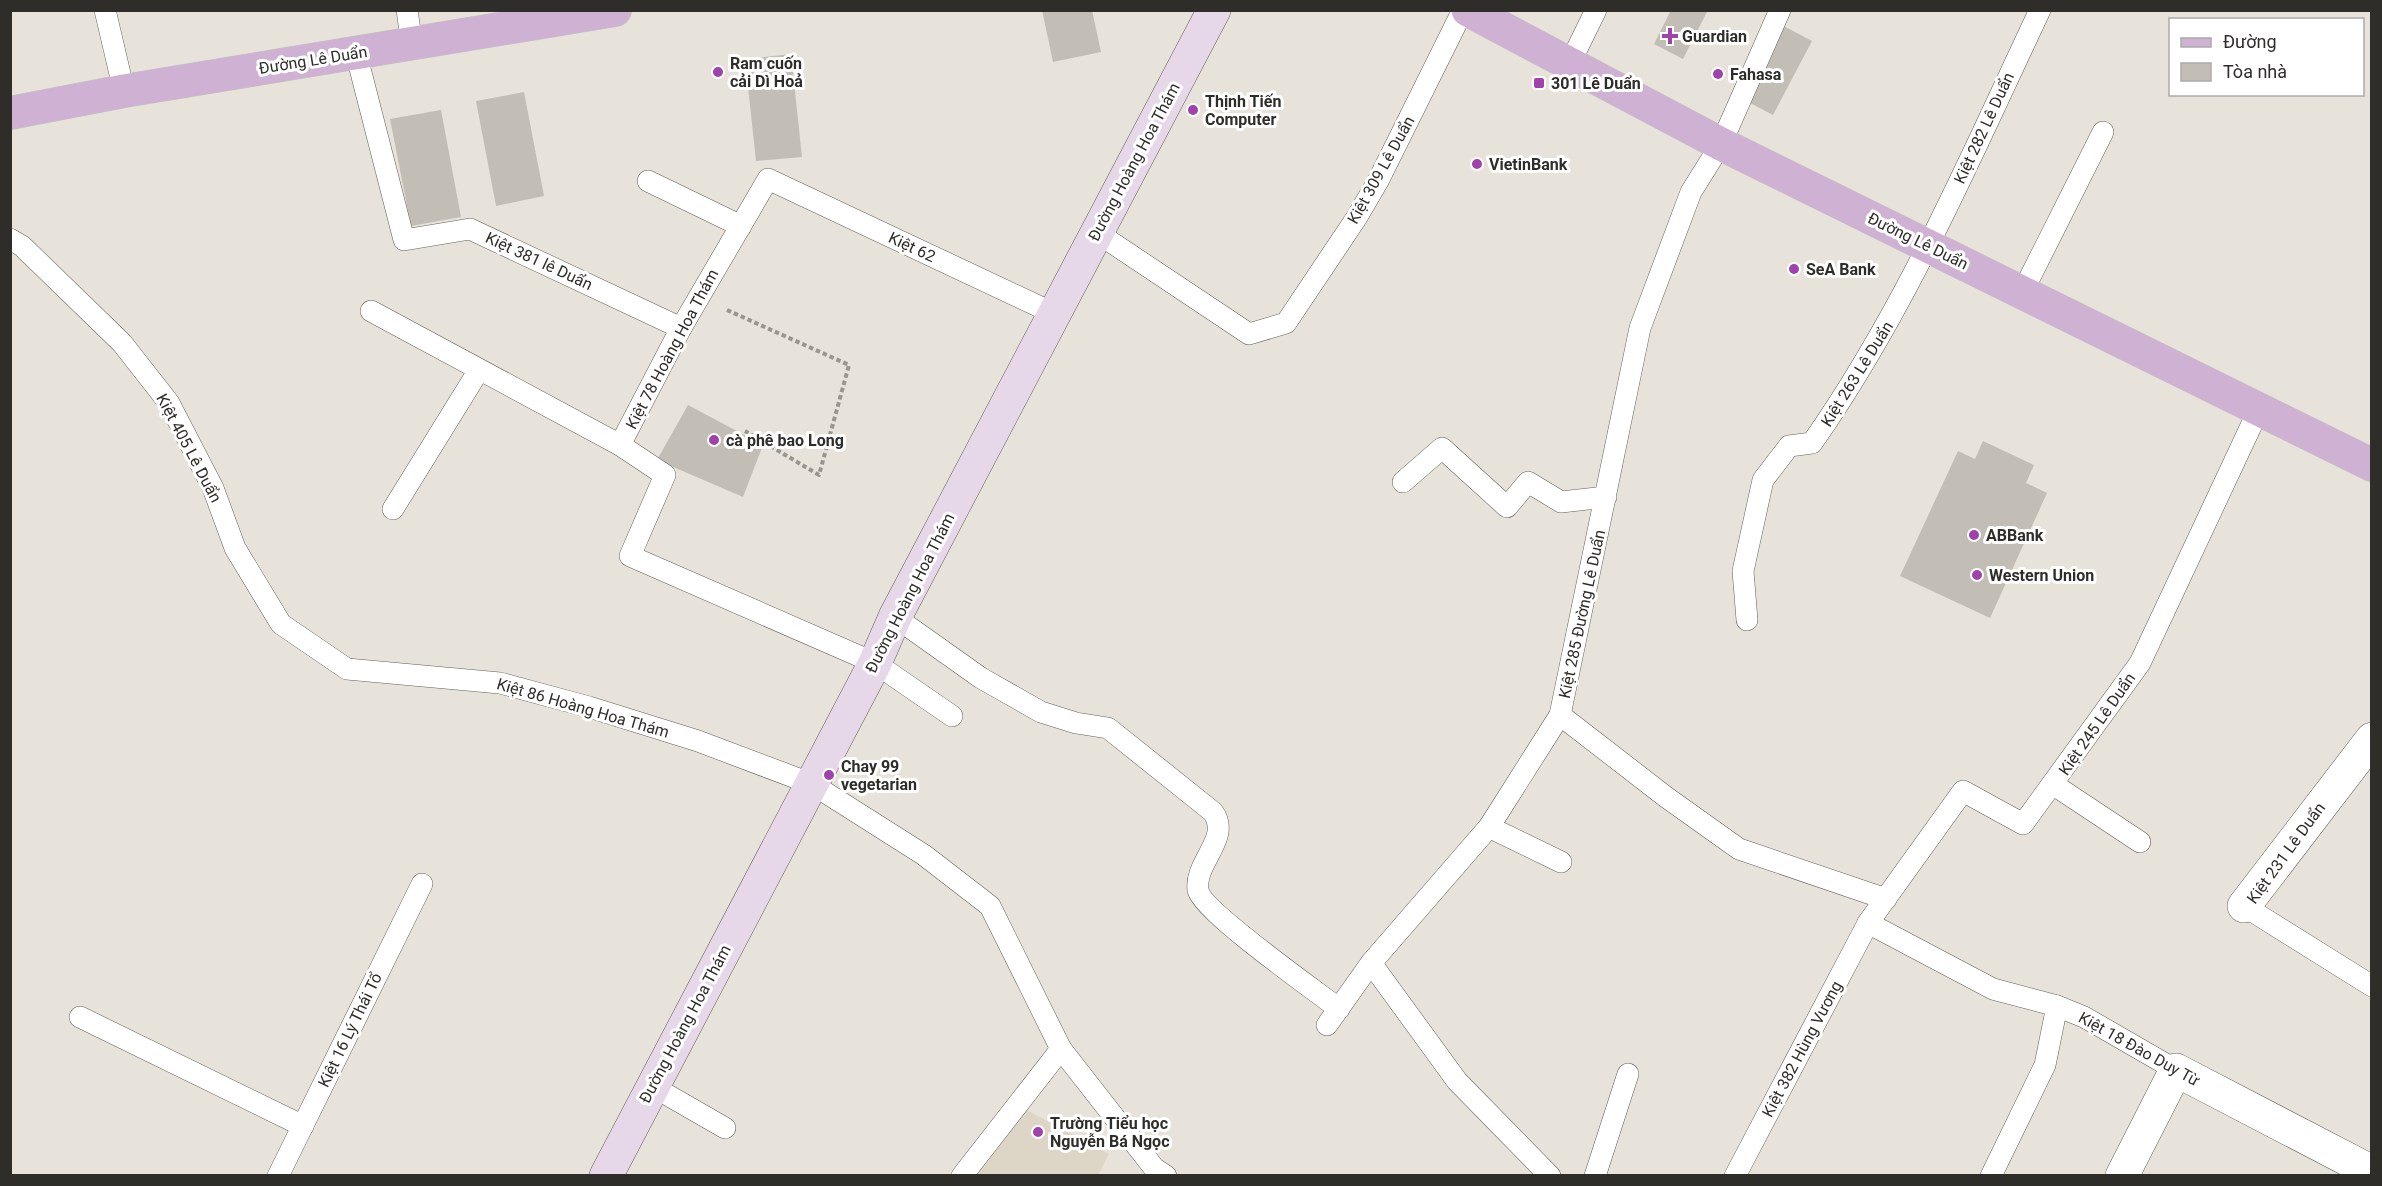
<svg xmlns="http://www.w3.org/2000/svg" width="2382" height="1186" viewBox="0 0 2382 1186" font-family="Roboto,sans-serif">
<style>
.built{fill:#ddd6c7}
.building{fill:#c2beb5}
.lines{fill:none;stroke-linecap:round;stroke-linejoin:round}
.lane-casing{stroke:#646059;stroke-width:22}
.street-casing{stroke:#646059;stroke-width:34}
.secondary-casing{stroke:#646059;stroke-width:34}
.primary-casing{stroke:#c5c4c3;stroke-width:34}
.path{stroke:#99968f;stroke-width:4;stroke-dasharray:4.5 3;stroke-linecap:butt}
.lane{stroke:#fff;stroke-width:21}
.street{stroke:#fff;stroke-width:33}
.secondary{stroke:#e7d8e9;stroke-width:33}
.primary{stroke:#cfb2d3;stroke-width:33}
.poi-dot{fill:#9f42ab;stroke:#fff;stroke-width:2}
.labels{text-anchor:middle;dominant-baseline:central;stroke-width:6;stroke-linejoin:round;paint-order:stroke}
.poi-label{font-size:16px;font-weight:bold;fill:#2f2d2a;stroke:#fff;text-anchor:start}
.street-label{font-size:16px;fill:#2f2d2a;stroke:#fff}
</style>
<rect width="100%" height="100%" fill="#e8e3da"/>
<polygon class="built" points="1027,1110 1109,1154 1098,1175 974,1176"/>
<g class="building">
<polygon points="1042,10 1092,10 1101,52 1053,62"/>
<polygon points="1671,10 1708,10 1683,59 1654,44"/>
<polygon points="1774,21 1812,41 1773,115 1735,95"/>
<polygon points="791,54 802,157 756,161 745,59"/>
<polygon points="524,92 544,196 496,206 476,101"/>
<polygon points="441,110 461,217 411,226 390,119"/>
<polygon points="688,405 763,445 743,497 657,460"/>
<polygon points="1983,441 2034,465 2026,483 2047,493 1990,618 1900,576 1958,451 1975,459"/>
</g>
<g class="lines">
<defs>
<g id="lane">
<polyline points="105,10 124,91"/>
<polyline points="407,10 412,45"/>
<polyline points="356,53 404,240 470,229 681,328"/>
<polyline points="1570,63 1596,10"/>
<polyline points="648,181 741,226"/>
<polyline points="1096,232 1249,334 1286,323 1357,217 1378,181 1463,10"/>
<polyline points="10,239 22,246 122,343 169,403 213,488 235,548 281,624 347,669 500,683 589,707 698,741 812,784 924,855 990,906 1061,1049 1154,1168 1166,1176"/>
<polyline points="2022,293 2103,132"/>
<polyline points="371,311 620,445"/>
<polyline points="1403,482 1442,448 1507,507 1528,482 1561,502 1606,497"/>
<polyline points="393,509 479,370"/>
<path d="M895,617L981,678L1041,712L1076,723L1108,728L1213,812C1232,838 1194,862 1198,890C1202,911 1316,991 1339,1009"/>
<path d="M1747,620L1743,571L1763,480L1789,446L1812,443C1906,309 1970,158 2040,10"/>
<polyline points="1560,715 1666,797 1739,849 1886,899"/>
<polyline points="952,716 875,663 630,556 665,475 620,445 681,328 768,179 1055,314"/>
<polyline points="2054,785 2140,842"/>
<polyline points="1489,827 1561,862"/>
<polyline points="2244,906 2372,986"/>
<polyline points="1868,923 1993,989 2057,1006 2084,1017 2176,1070"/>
<polyline points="1371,963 1457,1081 1550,1176"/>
<polyline points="80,1017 303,1126"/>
<polyline points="1327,1025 1371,963 1489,827 1560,715 1640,328 1691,192 1721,144 1780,10"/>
<polyline points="652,1086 725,1128"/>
<polyline points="278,1176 422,884"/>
<polyline points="962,1176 1061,1049"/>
<polyline points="1595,1176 1628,1074"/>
<polyline points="1735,1176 1868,923 1963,791 2023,824 2140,663 2259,409"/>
<polyline points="1991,1176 2045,1065 2057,1006"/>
</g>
<g id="street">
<polyline points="2244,906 2372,739"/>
<polyline points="2122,1176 2176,1070 2372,1172"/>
</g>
<polyline id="secondary" points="606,1176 875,663 895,617 1214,10"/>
<g id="primary">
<polyline points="1468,10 1721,144 2372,465"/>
<polyline points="10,113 124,91 615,10"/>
</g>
</defs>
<use href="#lane" class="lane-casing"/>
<use href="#street" class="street-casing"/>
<use href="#secondary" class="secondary-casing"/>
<use href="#primary" class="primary-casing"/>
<polyline class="path" points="727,310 849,365 819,475 745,431"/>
<use href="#lane" class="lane"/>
<use href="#street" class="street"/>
<use href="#secondary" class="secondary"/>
<use href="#primary" class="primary"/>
</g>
<g class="poi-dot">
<path d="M1667 27h6v6h6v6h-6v6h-6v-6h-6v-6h6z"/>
<circle cx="718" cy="72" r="6"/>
<circle cx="1718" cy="74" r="6"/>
<rect x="1533" y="77" width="12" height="12" rx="3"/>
<circle cx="1193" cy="110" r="6"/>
<circle cx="1477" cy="164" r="6"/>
<circle cx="1794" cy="269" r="6"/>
<circle cx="714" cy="440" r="6"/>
<circle cx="1974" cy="535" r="6"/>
<circle cx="1977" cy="575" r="6"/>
<circle cx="829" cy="775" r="6"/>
<circle cx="1038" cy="1132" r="6"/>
</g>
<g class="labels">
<g class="poi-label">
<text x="1682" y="36">Guardian</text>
<text x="730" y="63">Ram cuốn<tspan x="730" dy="18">cải Dì Hoả</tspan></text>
<text x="1730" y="74">Fahasa</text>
<text x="1551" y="83">301 Lê Duẩn</text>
<text x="1205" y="101">Thịnh Tiến<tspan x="1205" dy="18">Computer</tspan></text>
<text x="1489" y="164">VietinBank</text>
<text x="1806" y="269">SeA Bank</text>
<text x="726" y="440">cà phê bao Long</text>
<text x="1986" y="535">ABBank</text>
<text x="1989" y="575">Western Union</text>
<text x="841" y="766">Chay 99<tspan x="841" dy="18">vegetarian</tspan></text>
<text x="1050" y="1123">Trường Tiểu học<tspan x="1050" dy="18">Nguyễn Bá Ngọc</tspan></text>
</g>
<g class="street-label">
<text transform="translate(313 60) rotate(-9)">Đường Lê Duẩn</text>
<text transform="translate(1984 128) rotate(-65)">Kiệt 282 Lê Duẩn</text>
<text transform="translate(1134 162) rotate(-62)">Đường Hoàng Hoa Thám</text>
<text transform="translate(1381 170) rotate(-61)">Kiệt 309 Lê Duẩn</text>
<text transform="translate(1918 241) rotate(26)">Đường Lê Duẩn</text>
<text transform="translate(912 247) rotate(25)">Kiệt 62</text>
<text transform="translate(539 261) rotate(25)">Kiệt 381 lê Duẩn</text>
<text transform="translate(672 349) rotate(-62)">Kiệt 78 Hoàng Hoa Thám</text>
<text transform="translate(1857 374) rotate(-58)">Kiệt 263 Lê Duẩn</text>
<text transform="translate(189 448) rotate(62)">Kiệt 405 Lê Duẩn</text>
<text transform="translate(910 593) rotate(-63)">Đường Hoàng Hoa Thám</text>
<text transform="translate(1582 614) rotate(-78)">Kiệt 285 Đường Lê Duẩn</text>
<text transform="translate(583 708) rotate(16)">Kiệt 86 Hoàng Hoa Thám</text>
<text transform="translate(2097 724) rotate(-55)">Kiệt 245 Lê Duẩn</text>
<text transform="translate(2286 853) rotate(-54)">Kiệt 231 Lê Duẩn</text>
<text transform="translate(685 1024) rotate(-62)">Đường Hoàng Hoa Thám</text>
<text transform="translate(350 1030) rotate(-64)">Kiệt 16 Lý Thái Tổ</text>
<text transform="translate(1802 1049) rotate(-62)">Kiệt 382 Hùng Vương</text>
<text transform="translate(2139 1049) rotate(29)">Kiệt 18 Đào Duy Từ</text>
</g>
</g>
<rect width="2382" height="1186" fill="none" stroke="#2f2d2a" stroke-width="24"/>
<rect x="2169" y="18" width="195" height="78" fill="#ffffff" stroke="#acabaa" stroke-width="1.5"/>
<rect x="2181" y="38" width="30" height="9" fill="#cfb2d3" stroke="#acabaa" stroke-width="1.5"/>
<text x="2223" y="48" font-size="18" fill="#2f2d2a">Đường</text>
<rect x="2181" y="63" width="30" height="18" fill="#c2beb5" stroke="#acabaa" stroke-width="1.5"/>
<text x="2223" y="78" font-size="18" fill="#2f2d2a">Tòa nhà</text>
</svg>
